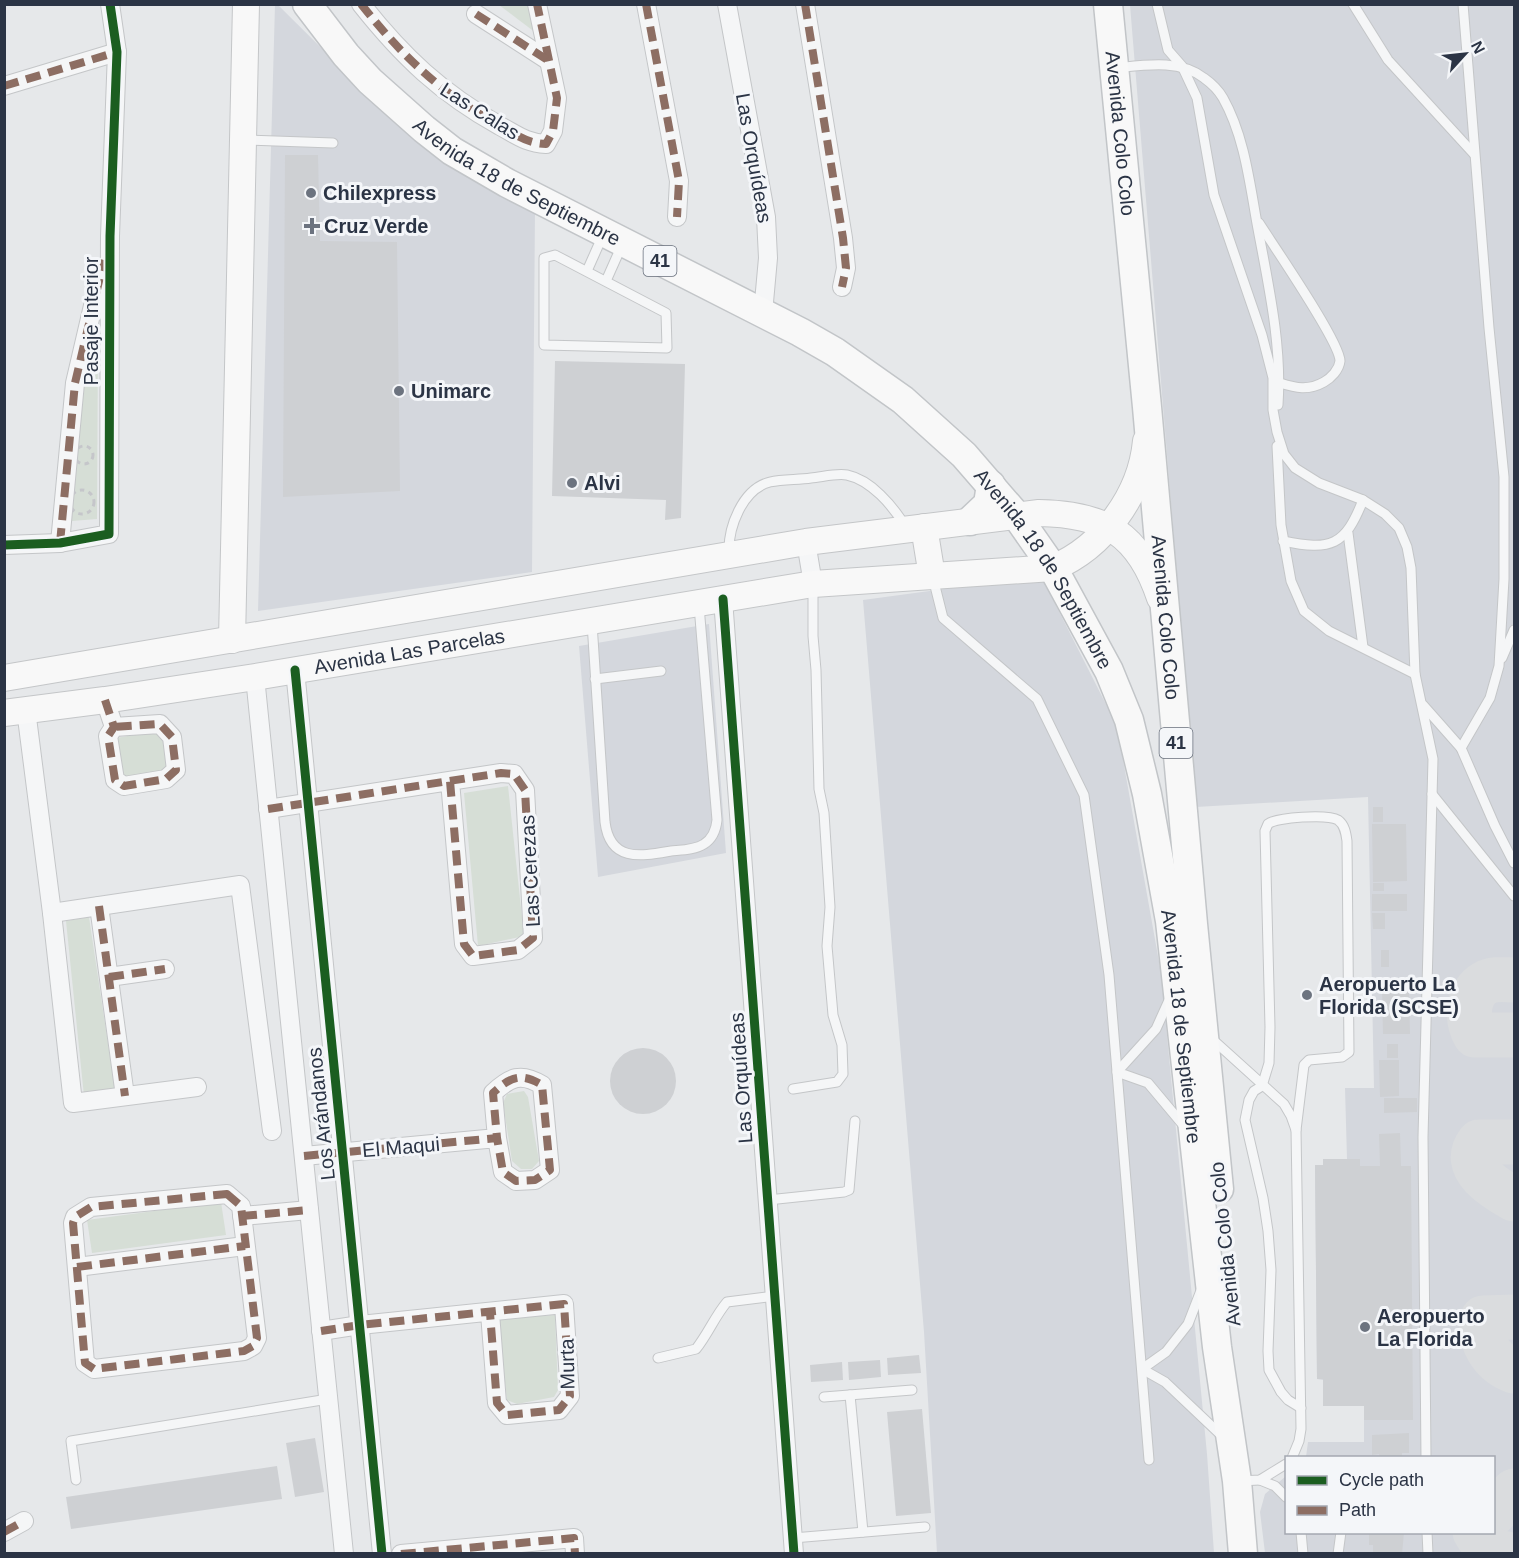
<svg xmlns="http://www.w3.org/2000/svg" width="1519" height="1558" viewBox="0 0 1519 1558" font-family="Arial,sans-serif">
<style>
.built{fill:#d4d7dd}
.green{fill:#d6ded6}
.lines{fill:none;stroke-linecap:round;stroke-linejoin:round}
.taxiway{stroke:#dadcde;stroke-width:45}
.building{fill:#ced0d3}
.service-casing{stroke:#c4c6c8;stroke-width:11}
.minor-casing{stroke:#c4c6c8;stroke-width:20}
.secondary-casing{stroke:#c4c6c8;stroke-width:28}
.primary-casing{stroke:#c2c5c8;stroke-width:31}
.path{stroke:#c5c6ca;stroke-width:3;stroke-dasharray:4.5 4.5;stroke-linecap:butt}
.service{stroke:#f5f6f7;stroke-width:9}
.minor{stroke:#f5f6f7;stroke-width:18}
.secondary{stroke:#f8f8f8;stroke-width:26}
.primary{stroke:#f8f8f8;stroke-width:28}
.quiet{stroke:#8d6e63;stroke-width:8;stroke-dasharray:15 8;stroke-linecap:butt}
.cycleway-casing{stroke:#f4f6f9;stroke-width:13}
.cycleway{stroke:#1b5e20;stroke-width:9}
.poi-dot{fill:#6c737f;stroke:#f4f6f9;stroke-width:2}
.labels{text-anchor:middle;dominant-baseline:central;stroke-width:6;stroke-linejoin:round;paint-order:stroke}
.shield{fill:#f4f6f9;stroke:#676e7b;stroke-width:1.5}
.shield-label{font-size:18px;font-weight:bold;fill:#2b3445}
.street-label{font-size:20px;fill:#2b3445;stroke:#f4f6f9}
.poi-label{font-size:20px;font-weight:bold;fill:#2b3445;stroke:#f4f6f9;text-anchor:start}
</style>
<rect width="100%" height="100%" fill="#e6e8ea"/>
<g class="built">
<polygon points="277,4 405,131 455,167 535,210 532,572 258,611 275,5"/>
<polygon points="1130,5 1514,5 1514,1553 1265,1553 1260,1512 1265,1494 1286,1476 1286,1532 1494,1532 1494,1458 1306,1457 1308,1442 1364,1442 1364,1406 1323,1406 1323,1380 1317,1379 1315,1165 1323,1165 1323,1159 1347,1159 1345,1088 1374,1088 1368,797 1196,807"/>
<polygon points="1041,576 1117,726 1161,973 1207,1454 1214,1553 937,1553 924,1332 863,600"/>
<polygon points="709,624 726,853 598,877 579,646"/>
</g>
<g class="green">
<polygon points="499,5 531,5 540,36"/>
<polygon points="98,336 97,519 72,521 65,511 80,381"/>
<polygon points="163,730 169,770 123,777 116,738"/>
<polygon points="508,786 524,936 478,946 464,793"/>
<polygon points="89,917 115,1090 84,1096 66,921"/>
<polygon points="524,1091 528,1097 539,1161 532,1169 521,1169 512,1161 503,1103 507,1094"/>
<polygon points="221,1202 226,1235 92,1253 87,1220"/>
<polygon points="555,1315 558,1390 554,1397 517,1404 507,1400 498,1319"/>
</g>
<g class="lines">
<g class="taxiway">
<path d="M1514,980C1506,980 1493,978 1485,983C1467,993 1466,1019 1475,1035H1514"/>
<path d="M1514,1142H1479C1459,1168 1496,1189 1514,1199"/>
<path d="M1514,1317L1483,1318C1478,1341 1492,1363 1514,1371"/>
<polyline points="1494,1513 1514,1491"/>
<path d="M1475,1532C1481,1544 1493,1552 1507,1554"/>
</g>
</g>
<g class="building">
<polygon points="285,155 318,155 320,241 397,242 400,491 283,497"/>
<polygon points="555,361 685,364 681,518 665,520 666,500 552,496"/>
<rect x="1373" y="807" width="10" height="15"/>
<polygon points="1372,824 1406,824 1407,881 1373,882"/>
<rect x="1373" y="883" width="11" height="8"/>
<rect x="1372" y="894" width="35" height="17"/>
<polygon points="1372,913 1385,913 1385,929 1373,929"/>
<rect x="1381" y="950" width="8" height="17"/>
<polygon points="1382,987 1409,987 1410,1034 1383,1034"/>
<rect x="1387" y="1044" width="11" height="14"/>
<circle cx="643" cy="1081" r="33"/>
<polygon points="1379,1060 1399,1060 1399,1096 1380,1097"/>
<polygon points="1384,1098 1417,1098 1417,1112 1384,1113"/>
<polygon points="1400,1133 1401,1166 1411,1166 1413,1420 1364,1420 1364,1406 1323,1406 1323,1379 1317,1379 1315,1165 1323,1165 1323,1159 1360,1159 1360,1166 1380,1166 1379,1134"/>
<polygon points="919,1355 921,1373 888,1375 887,1358"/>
<polygon points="880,1360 881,1377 849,1380 848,1362"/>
<polygon points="842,1362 843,1380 811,1382 810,1365"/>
<polygon points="922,1409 931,1513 896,1516 887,1412"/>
<polygon points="1409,1433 1409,1453 1402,1453 1402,1458 1380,1458 1379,1454 1372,1455 1372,1435"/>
<polygon points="315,1438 324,1492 295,1497 286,1443"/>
<polygon points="277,1466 282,1499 71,1529 66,1497"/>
<polygon points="1369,1532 1404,1532 1402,1554 1373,1554 1373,1545 1369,1545"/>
</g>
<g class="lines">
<defs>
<g id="service">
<polyline points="1157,4 1168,50 1182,66 1197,98 1214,195 1262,335 1273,378 1273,410 1277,432 1284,454 1295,468 1319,483 1363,500 1385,514 1399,528 1407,547 1411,568 1415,674 1433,759 1423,1137 1426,1458"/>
<polyline points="1353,4 1388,60 1474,154"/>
<path d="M1116,68C1145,65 1180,59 1204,78C1211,83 1219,91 1223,98C1245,137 1250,186 1258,229C1269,288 1282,346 1278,405"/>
<polyline points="246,140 333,143"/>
<path d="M1259,223C1273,245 1340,342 1340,361C1339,370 1331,378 1324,382C1308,391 1296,388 1280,383"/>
<polygon points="555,255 666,313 667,348 544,345 544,258"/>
<polyline points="587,271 603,235"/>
<polyline points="606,281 622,245"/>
<polyline points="1277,446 1281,525 1291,581 1304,611 1329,631 1415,674"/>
<polyline points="1348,533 1363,647"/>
<path d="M1283,541C1331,551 1345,546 1363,500"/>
<path d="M729,553C728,528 742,489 770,482C783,479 798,480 811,478C822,477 837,473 847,475C871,480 893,506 905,526"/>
<polyline points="933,578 943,618 1037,699 1084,795 1109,975 1149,1460"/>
<path d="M592,623L605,822C610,863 642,856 671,851C681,850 695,850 704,844C712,839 716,830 717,820L699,606"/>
<polyline points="1502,658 1514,630"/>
<polyline points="595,679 661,671"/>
<polyline points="1423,705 1461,748 1495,826 1514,863"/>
<polyline points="1461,748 1490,698 1499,666 1504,579 1504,477 1489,328 1463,4"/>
<polyline points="1432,794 1514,896"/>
<polyline points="1170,998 1156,1029 1117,1072 1148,1083 1184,1126"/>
<polyline points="1211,1038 1284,1104 1291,1116 1296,1130 1301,1429 1299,1441 1292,1458"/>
<polyline points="793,1089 837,1082 843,1074 842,1045 833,1015 827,946 830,907 824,813 819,789 816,670 813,636 813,587"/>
<path d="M1296,1130L1304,1065L1309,1060L1342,1057L1349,1052L1347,841C1346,834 1345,825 1338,820C1328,814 1276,817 1268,824L1265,831L1270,1027L1269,1063L1262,1086L1254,1091L1249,1100L1245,1120L1263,1198L1268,1231L1271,1270L1268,1351L1269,1370L1281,1392L1288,1400L1301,1408"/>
<polyline points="768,1200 844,1192 849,1190 855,1121"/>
<polyline points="1202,1288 1188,1324 1166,1352 1142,1369 1165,1382 1221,1435"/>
<path d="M658,1358L696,1349C708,1334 715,1316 727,1302L775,1296"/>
<polyline points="850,1395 863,1532"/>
<polyline points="824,1397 912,1390"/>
<polyline points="76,1480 71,1441 328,1399"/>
<polyline points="1260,1480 1275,1486 1286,1497"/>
<polyline points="1239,1481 1260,1480 1286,1464"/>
<polyline points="1301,1532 1303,1554"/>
<polyline points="1427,1532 1428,1554"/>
<polyline points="793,1538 925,1527"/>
<polyline points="1338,1554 1341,1532"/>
</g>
<g id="minor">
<path d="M361,4C403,57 441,93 500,126C517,135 526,143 546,144L553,131L557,98L537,4"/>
<polyline points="646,4 679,181 677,217"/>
<polyline points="727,4 766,217 768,258 763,313"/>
<polyline points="805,4 843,238 846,268 842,287"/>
<polyline points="476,14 549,61"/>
<polyline points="4,86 117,52"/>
<polyline points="806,542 813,584"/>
<polyline points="60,543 75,383 102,267"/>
<polyline points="4,545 60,543 109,534 110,236 117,52 110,4"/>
<polyline points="723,599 794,1554"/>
<polyline points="295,670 382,1554"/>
<polyline points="255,677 344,1554"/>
<polyline points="105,700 114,727 108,736 115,780 124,786 166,779 176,770 172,737 160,724 114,727"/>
<polyline points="26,710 52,913 73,1103 197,1087"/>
<polyline points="268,809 501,773 514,774 525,790 533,938 518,950 473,956 464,944 450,781"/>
<polyline points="99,906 125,1096"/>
<polyline points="52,913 240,885 272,1131"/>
<polyline points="109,977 165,969"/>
<path d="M304,1156L497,1138L493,1093C510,1077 521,1072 542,1085L550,1170L535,1180L516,1181L503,1172L497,1138"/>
<polygon points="227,1194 241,1206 257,1338 253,1346 244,1351 94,1369 85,1363 73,1223 75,1217 91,1207"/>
<polyline points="242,1216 309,1210"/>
<polyline points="77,1267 245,1246"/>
<polyline points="321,1331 360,1325 564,1304 570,1396 559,1410 507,1415 497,1403 490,1313"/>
<polyline points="4,1532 24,1521"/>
<polyline points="401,1554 574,1538 575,1554"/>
</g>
<g id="secondary">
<polyline points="924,527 932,576"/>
<polyline points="232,640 246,4"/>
<path d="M4,678L806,542L1039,513C1105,514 1139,534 1160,598"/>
<path id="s1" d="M4,713L105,700L255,677L813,584L1053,568C1103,547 1141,495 1146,441"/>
</g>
<g id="primary">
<path id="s2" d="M307,4L346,55L370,81L424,129L452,151L507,183L800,332L835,352L903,400L964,455L1016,515L1053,568L1109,671L1129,720L1147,794L1170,921L1217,1347L1237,1481L1243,1554"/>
<path id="s3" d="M1108,4L1147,407L1193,924L1219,1189"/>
<polyline points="970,521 988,504 991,485"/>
</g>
</defs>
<use href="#service" class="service-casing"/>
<use href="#minor" class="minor-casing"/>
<use href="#secondary" class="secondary-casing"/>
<use href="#primary" class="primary-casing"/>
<g class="path">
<circle cx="84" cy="455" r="9"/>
<circle cx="82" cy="502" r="12"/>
</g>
<use href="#service" class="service"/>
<use href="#minor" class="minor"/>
<use href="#secondary" class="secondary"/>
<use href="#primary" class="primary"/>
<g class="quiet">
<path d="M361,4C403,57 441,93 500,126C517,135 526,143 546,144L553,131L557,98L537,4"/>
<polyline points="646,4 679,181 677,217"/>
<polyline points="805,4 843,238 846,268 842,287"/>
<polyline points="476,14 549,61"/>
<polyline points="4,86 117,52"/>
<polyline points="60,543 75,383 104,260"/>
<polyline points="105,700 114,727 108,736 115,780 124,786 166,779 176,770 172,737 160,724 114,727"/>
<polyline points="268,809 501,773 514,774 525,790 533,938 518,950 473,956 464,944 450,781"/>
<polyline points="99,906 125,1096"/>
<polyline points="109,977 165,969"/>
<path d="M304,1156L497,1138L493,1093C510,1077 521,1072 542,1085L550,1170L535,1180L516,1181L503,1172L497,1138"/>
<polygon points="227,1194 241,1206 257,1338 253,1346 244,1351 94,1369 85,1363 73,1223 75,1217 91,1207"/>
<polyline points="242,1216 309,1210"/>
<polyline points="77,1267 245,1246"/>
<polyline points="321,1331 360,1325 564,1304 570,1396 559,1410 507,1415 497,1403 490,1313"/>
<polyline points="4,1532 24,1521"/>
<polyline points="401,1554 574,1538 575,1554"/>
</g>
<defs>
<g id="cycleway">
<polyline points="4,545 60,543 109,534 110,236 117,52 110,4"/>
<polyline points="723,599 794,1554"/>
<polyline points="295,670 382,1554"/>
</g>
</defs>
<use href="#cycleway" class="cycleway-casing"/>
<use href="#cycleway" class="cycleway"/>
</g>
<g class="poi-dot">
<circle cx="311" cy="193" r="6"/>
<path d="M309 217h6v6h6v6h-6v6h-6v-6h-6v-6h6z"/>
<circle cx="399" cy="391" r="6"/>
<circle cx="572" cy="483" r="6"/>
<circle cx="1307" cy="995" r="6"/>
<circle cx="1365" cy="1327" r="6"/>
</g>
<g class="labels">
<g class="shield">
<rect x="643.5" y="246" width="33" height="30" rx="4.5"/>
<rect x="1159.5" y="728" width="33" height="30" rx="4.5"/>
</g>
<g class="shield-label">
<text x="660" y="261">41</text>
<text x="1176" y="743">41</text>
</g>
<g class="street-label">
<text transform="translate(480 111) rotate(32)">Las Calas</text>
<text stroke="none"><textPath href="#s3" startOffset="130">Avenida Colo Colo</textPath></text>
<text transform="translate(754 158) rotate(80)">Las Orquídeas</text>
<text stroke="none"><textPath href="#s2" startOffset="279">Avenida 18 de Septiembre</textPath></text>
<text transform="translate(91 321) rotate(-90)">Pasaje Interior</text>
<text stroke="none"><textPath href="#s2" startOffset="945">Avenida 18 de Septiembre</textPath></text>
<text stroke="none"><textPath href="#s3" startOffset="616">Avenida Colo Colo</textPath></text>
<text stroke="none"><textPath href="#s1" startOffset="410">Avenida Las Parcelas</textPath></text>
<text transform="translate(530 871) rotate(-93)">Las Cerezas</text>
<text stroke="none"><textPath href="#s2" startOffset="1431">Avenida 18 de Septiembre</textPath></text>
<text transform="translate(741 1078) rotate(-94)">Las Orquídeas</text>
<text transform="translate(321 1114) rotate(-96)">Los Arándanos</text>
<text transform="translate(401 1147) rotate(-5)">El Maqui</text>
<text transform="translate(1225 1244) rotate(-96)">Avenida Colo Colo</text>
<text transform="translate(567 1364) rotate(-91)">Murta</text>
</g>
<g class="poi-label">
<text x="323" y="193">Chilexpress</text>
<text x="324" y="226">Cruz Verde</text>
<text x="411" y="391">Unimarc</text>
<text x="584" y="483">Alvi</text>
<text x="1319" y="984">Aeropuerto La<tspan x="1319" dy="23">Florida (SCSE)</tspan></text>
<text x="1377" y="1316">Aeropuerto<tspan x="1377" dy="23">La Florida</tspan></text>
</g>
</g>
<rect width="1519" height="1558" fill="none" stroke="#2b3445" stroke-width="12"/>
<rect x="1285" y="1456" width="210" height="78" fill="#f4f6f9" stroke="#a4a8b1" stroke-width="1.5"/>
<rect x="1297" y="1476" width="30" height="9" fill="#1b5e20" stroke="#a4a8b1" stroke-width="1.5"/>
<text x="1339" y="1486" font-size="18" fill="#2b3445">Cycle path</text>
<rect x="1297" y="1506" width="30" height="9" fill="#8d6e63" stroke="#a4a8b1" stroke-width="1.5"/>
<text x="1339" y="1516" font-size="18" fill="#2b3445">Path</text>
<g transform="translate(1465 54) rotate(63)" stroke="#f4f6f9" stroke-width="4.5" paint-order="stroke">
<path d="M0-4.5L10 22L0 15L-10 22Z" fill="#2b3445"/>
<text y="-9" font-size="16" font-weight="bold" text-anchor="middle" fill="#2b3445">N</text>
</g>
</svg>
